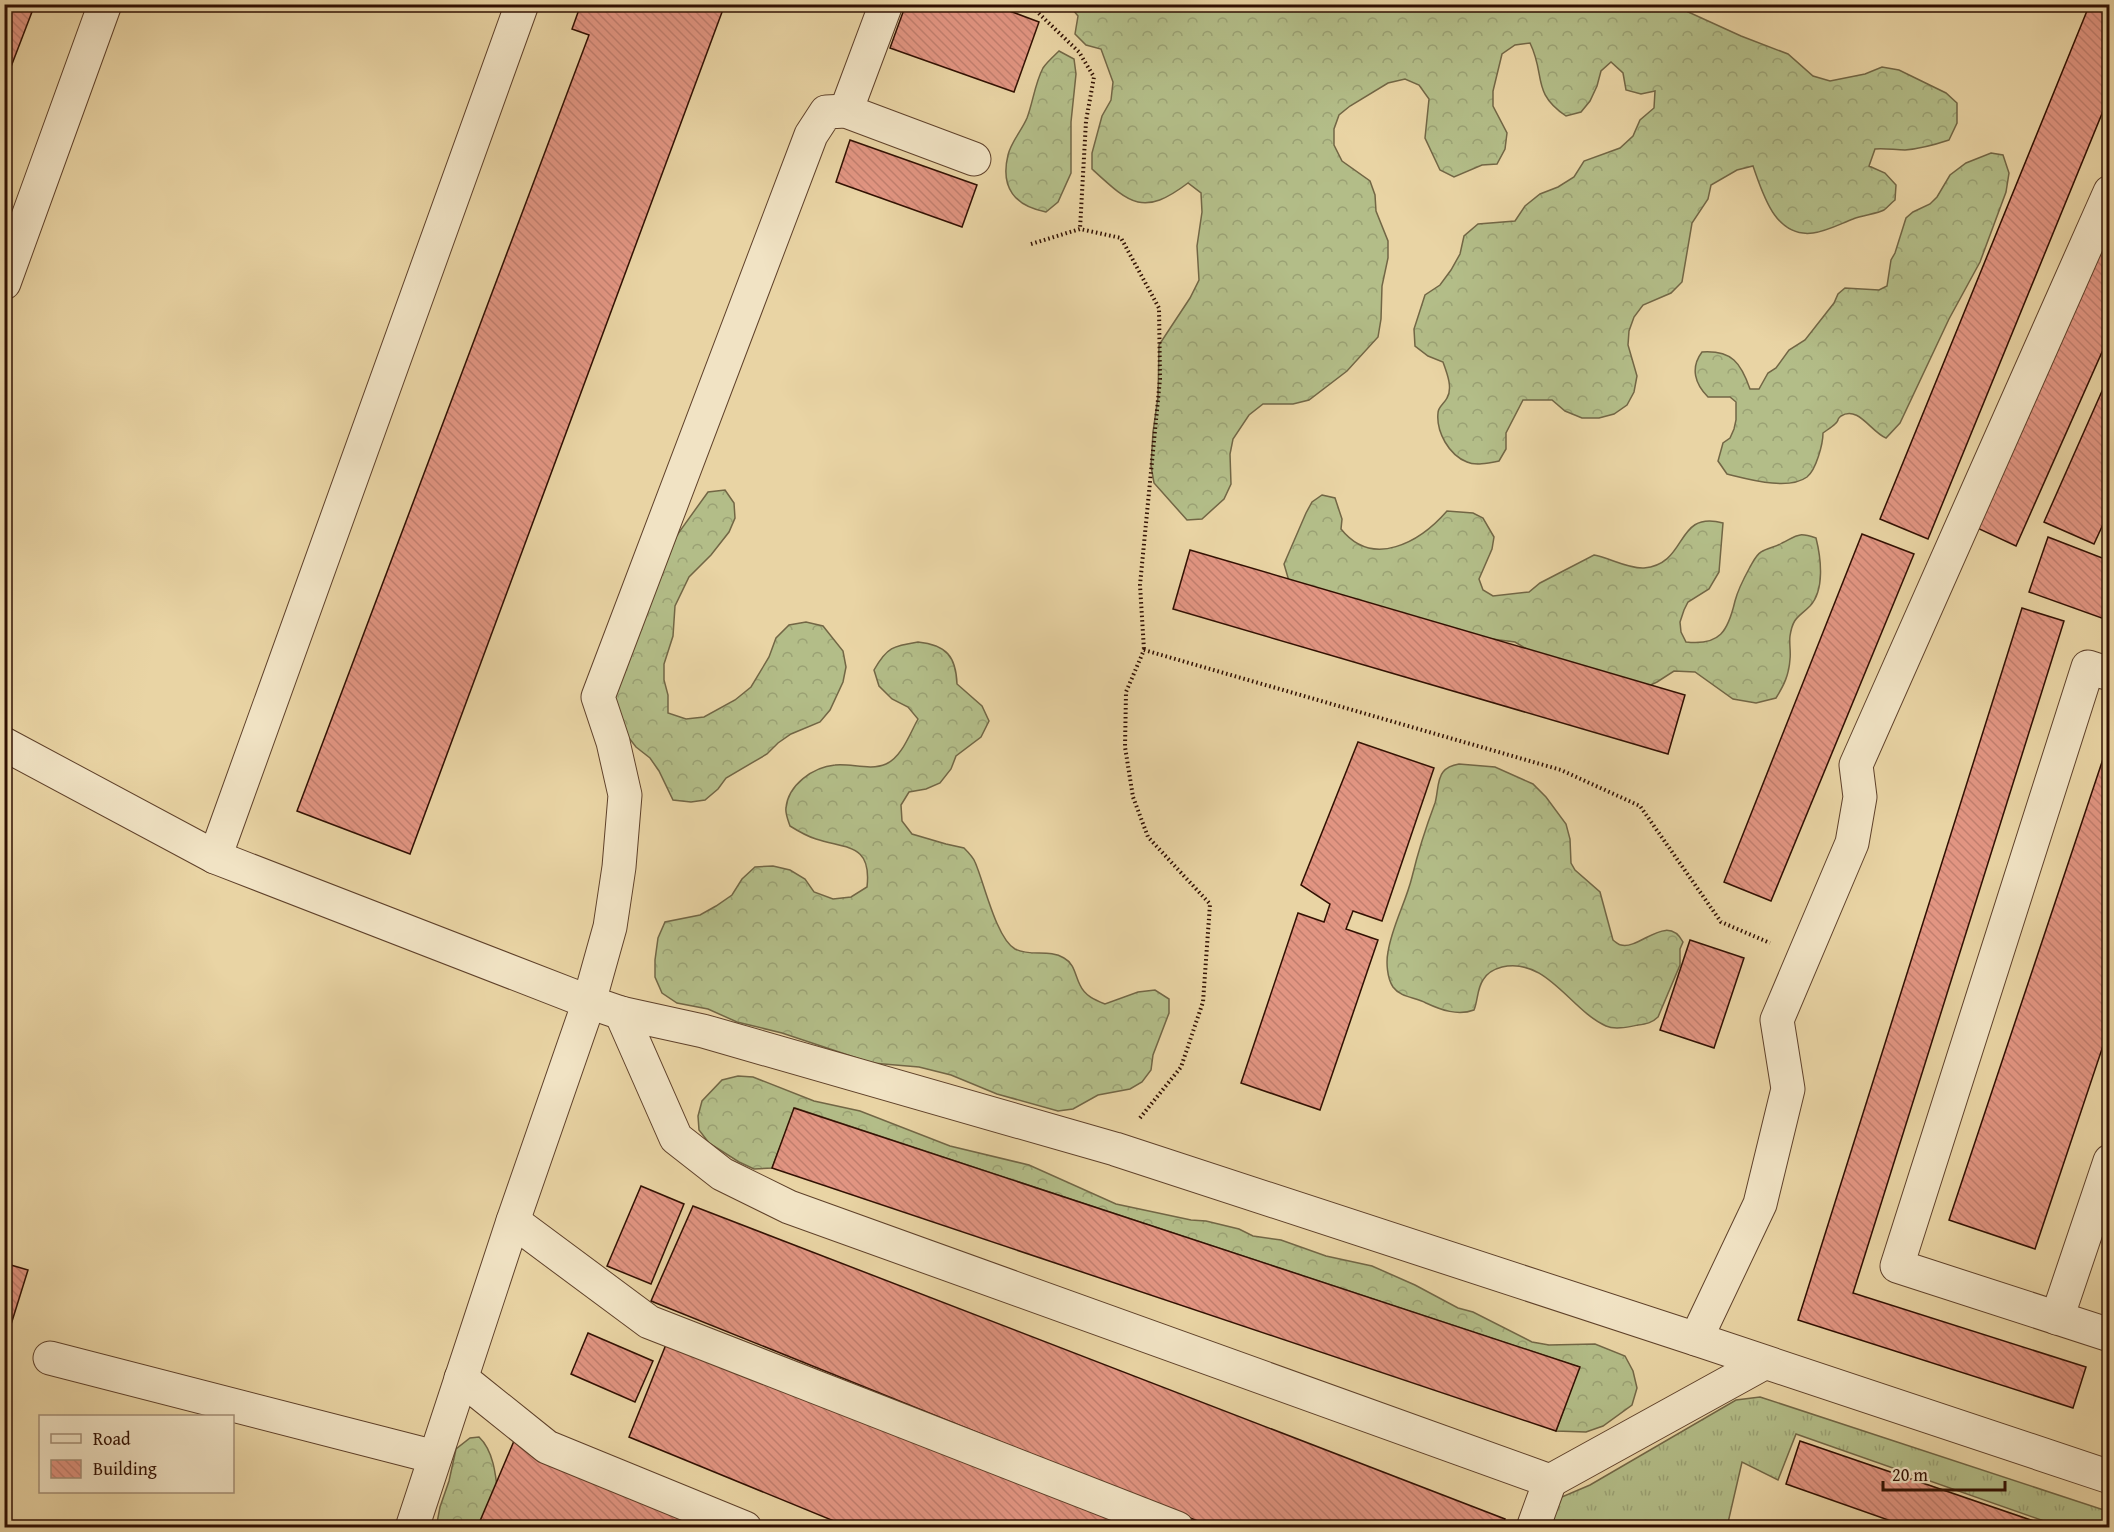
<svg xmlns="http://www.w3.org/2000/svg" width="2114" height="1532" viewBox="0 0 2114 1532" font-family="'Gentium Book Plus',serif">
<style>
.grass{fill:url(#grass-tufts);stroke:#726645;stroke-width:1.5}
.forest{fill:url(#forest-crowns);stroke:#726645;stroke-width:1.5}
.building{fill:url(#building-back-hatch);stroke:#311002;stroke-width:1.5}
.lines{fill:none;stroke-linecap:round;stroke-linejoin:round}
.minor-casing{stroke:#5f412a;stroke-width:35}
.path{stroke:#311002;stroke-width:4;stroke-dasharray:1.5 3;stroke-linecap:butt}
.minor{stroke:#f1e3c4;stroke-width:33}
</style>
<defs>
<pattern id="grass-tufts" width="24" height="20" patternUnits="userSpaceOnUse" patternTransform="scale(1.5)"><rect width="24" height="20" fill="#b3bd88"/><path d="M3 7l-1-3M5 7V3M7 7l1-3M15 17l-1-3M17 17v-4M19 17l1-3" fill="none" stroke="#9aa174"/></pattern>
<pattern id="forest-crowns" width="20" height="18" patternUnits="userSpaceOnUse" patternTransform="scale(1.5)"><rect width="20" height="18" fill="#b3bd88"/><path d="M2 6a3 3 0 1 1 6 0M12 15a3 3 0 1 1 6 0" fill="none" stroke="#9aa174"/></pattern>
<pattern id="building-back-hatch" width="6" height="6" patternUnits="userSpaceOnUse" patternTransform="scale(1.5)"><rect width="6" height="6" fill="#e29582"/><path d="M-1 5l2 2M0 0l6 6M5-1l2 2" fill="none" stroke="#c27f6f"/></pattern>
</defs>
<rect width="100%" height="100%" fill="#e9d4a4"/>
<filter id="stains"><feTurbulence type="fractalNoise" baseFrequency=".00333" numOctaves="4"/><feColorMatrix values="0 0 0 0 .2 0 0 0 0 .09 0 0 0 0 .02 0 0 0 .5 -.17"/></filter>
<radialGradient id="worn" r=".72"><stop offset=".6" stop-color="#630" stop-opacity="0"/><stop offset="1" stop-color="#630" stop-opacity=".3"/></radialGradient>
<polygon class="grass" points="1760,1397 2110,1512 2109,1527 2061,1527 1796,1434 1778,1480 1742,1462 1727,1527 1549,1528 1557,1499 1590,1485 1736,1400"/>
<g class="forest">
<path d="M1069,5H1673L1741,36L1788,54L1813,76L1830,81L1865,74L1882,67L1899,70L1946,93L1957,103V123L1949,140C1937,144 1917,149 1905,150C1895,150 1885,148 1875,149L1869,166L1885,173L1896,185L1895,200C1891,203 1888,207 1884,210C1877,214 1862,215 1853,219C1840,224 1827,231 1813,233C1775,238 1763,194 1753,166L1737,170L1711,185L1708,199L1692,223L1682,282L1671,293L1643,305L1634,317L1629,331L1628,345L1637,376L1634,392L1627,405L1614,414L1599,418H1582L1565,411L1552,400H1523L1506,433V449L1499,461C1489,463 1475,466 1467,462C1449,455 1436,432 1438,413C1438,407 1444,404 1447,398C1453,388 1447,373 1443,362L1428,356L1415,346L1414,329L1425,295L1440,285L1451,270L1460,254L1464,236L1478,224L1515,221L1525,206L1540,194L1558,187L1574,177L1584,161L1620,148L1633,136L1640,120L1654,108L1655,91L1641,94L1626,90L1623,73L1611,62L1601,71L1597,86L1590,101L1581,112L1566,116C1531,92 1546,76 1530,43L1515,45L1502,54L1493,91V106L1507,133L1505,149L1497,164L1482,165L1454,177L1440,170L1425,138L1429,99L1419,85L1405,79L1388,83L1350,106L1339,115L1334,129V145L1342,161L1370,181L1375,195L1376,211L1388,241V258L1382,286L1381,319L1378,337L1347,371L1309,400L1293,404H1263L1249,415L1233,439L1230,454L1231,484L1224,499L1202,519L1187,520L1154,483L1151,466L1153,432L1158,397L1159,345L1190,298L1199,280L1197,246L1202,212L1201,193L1188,183C1143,217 1130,204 1092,169V153L1102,116L1111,100L1113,82L1101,49L1086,45L1075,34L1078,16Z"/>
<path d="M1059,51L1074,59L1076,74L1071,122V173L1058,202L1046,212C1015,206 1000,188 1008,155C1011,142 1022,130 1027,118C1033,102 1035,83 1043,68C1047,62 1054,56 1059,51Z"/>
<path d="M1991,153L2003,155L2009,173L2006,192L1980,262L1949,319L1900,423L1886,438C1871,432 1858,405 1841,416C1835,421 1841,418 1835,424C1832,427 1827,430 1823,433C1823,444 1816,470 1807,477C1788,491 1748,479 1727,474L1718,461L1723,443L1730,438L1734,429L1736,420V402L1730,397H1708C1695,384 1690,368 1702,352C1732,350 1741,363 1750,389H1759L1768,373L1776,368L1789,350L1805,340L1834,303L1838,294L1845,288L1879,290L1887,286L1891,260L1895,253L1906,218L1913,212L1930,204L1937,197L1950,175L1966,163Z"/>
<polygon points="725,490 734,503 735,518 729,532 711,555 689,577 675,606 673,636 664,664 664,680 668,695 668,713 686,719 704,717 735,700 751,687 769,657 776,638 789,625 806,622 823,626 843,651 846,667 843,682 830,710 820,722 791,734 778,743 767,754 726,778 718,789 705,800 691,802 673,800 659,771 650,758 636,747 626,734 612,702 677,535 708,492"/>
<path d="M1322,495L1335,498L1342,519L1341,529C1373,569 1420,542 1447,511L1473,513L1483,518L1494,537L1492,549L1479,579L1483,590L1493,596L1529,592L1540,583L1594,555C1610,558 1628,569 1644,568C1689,564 1674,510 1723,523L1719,572L1709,589L1688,602L1684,610L1680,622L1681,632L1686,642C1720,646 1728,631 1735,601C1738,589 1744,578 1750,567C1753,562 1756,555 1761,552C1767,548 1776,547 1782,543C1798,535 1798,532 1816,538C1821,558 1825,590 1810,606C1798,618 1793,617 1790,636C1789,643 1791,652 1790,659C1789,675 1784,685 1776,698L1756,703L1733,699L1695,672L1674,671L1657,682L1638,691L1535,654L1515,642L1492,639L1291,588L1284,564L1306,513L1312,502Z"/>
<path d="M918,642C946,645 956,656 957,684L982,706L989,721L981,737L956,756L951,769L940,783L926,789L909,792L901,805L902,821L912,834L946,844L964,848C968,852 973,857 975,862C984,882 996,938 1015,949C1031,957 1049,949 1064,958C1075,964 1075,976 1080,985C1085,996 1095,1000 1105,1004L1138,992L1155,990L1169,999V1013L1153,1055L1151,1070L1142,1082L1130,1089L1098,1095L1073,1109L1058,1111L997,1094L951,1075L919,1067L872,1063L782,1033L737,1022L708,1009L677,1003L662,993L655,977V960L658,938L665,922L700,915L716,906L732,895L742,879L755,867L773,866L790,870L805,879L814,892L833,899L851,897L867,887C872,843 846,849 816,839C806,836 798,831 790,826C788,820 785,813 786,808C788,785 813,767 835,765C851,763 870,771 886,764C902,757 910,733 918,719L908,707L892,699L879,686L874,670C887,647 893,646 918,642Z"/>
<path d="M1459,764L1495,767L1533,784L1546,797L1566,824L1570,839L1571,863L1575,870L1600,892L1613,940C1614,941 1619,945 1621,945C1640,950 1667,912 1683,942L1680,949V965L1658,1017C1652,1023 1646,1024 1638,1025C1628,1027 1615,1030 1606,1026C1570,1010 1547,957 1502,967C1494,969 1487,973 1483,980C1477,989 1478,1000 1474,1010C1458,1016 1441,1010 1426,1003C1416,997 1401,998 1393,987C1387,978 1386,962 1388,952C1392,926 1406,902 1412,877C1418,852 1426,827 1435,803C1438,793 1437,779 1443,772C1447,767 1453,765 1459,764Z"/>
<polygon points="738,1076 753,1077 814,1101 860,1111 950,1146 1029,1165 1116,1204 1191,1220 1206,1221 1239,1229 1253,1236 1281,1240 1326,1256 1372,1266 1415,1285 1458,1308 1473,1312 1532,1342 1549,1345 1595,1344 1625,1356 1633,1371 1637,1388 1632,1405 1603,1426 1586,1432 1556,1431 1579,1367 795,1108 772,1168 754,1169 739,1162 709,1143 699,1130 698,1116 702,1101 722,1080"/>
<path d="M479,1437C494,1451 496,1477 498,1496L478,1527L436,1528L440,1507L449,1481L456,1449L470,1438Z"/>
</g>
<g class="building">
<polygon points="4,4 35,4 4,85"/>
<polygon points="581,4 725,4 410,854 297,811 589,35 572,29"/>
<polygon points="906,4 991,4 1039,22 1014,92 890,48"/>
<polygon points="2089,6 2110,14 2110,94 1928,539 1880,519"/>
<polygon points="850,140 977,185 962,227 836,182"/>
<polygon points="2110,221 2110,334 2016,546 1975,527"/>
<polygon points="2110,373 2110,509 2094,544 2044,522"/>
<polygon points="1862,534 1914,554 1771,901 1724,882"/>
<polygon points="2048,537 2110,561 2110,621 2029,592"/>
<polygon points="1190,550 1685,695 1668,754 1173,609"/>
<polygon points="2022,608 2064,621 1853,1293 2086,1367 2073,1408 1798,1320"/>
<polygon points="2110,738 2110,1025 2035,1249 1949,1220"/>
<polygon points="1358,742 1434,768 1382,921 1353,911 1346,929 1378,940 1320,1110 1241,1083 1298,913 1324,922 1330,904 1301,885"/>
<polygon points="1690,940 1744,958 1714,1048 1660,1030"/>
<polygon points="794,1108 1580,1367 1556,1431 772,1168"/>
<polygon points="641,1186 684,1204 651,1284 607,1266"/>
<polygon points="693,1206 1505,1519 1501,1528 1215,1528 651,1301"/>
<polygon points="4,1263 28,1270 4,1347"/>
<polygon points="588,1333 653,1361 635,1402 571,1374"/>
<polygon points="667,1342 1139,1528 851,1528 629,1437"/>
<polygon points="514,1441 723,1528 477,1528"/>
<polygon points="1800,1441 2054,1528 1911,1528 1786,1484"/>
</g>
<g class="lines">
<defs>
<g id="minor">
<polyline points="846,111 886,4"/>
<polyline points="974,159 846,111 826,112 811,135 598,697 613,742 625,795 619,867 610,927 589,1002 621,1013 703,1031 1115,1149 1696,1339 2110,1477"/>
<polyline points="4,283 105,4"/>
<polyline points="2110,674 2088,667 1897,1266 2110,1335"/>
<polyline points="4,744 215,857 589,1002 513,1221 412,1528"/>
<polyline points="215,857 522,4"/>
<polyline points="621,1013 676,1138 722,1174 789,1207 1550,1481 1764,1363"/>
<polyline points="513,1221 649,1322 1177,1528"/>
<polyline points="2057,1318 2110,1161"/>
<polyline points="1696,1339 1760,1204 1788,1089 1777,1020 1852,843 1860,797 1856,765 2110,192"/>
<polyline points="50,1358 435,1457"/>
<polyline points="461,1378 547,1447 745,1528"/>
<polyline points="1533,1528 1550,1481"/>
</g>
</defs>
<use href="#minor" class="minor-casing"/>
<g class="path">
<polyline points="1029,4 1079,52 1094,77 1086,121 1080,229"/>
<polyline points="1031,244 1080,229 1121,238 1159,308 1160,379 1140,585 1144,650"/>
<polyline points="1140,1118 1181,1067 1203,1002 1210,904 1148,837 1133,797 1125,747 1126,692 1144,650 1561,770 1640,806 1721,922 1770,943"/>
</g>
<use href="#minor" class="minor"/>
</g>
<rect width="2114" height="1532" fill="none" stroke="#e9d4a4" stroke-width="24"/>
<rect x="6" y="6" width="2102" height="1520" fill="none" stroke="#311002" stroke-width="3"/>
<rect x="12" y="12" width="2090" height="1508" fill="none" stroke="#311002" stroke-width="1.5"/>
<rect x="39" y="1415" width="195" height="78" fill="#f1e3c4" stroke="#a48f76" stroke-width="1.5"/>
<rect x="51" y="1434" width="30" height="9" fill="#f1e3c4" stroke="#a48f76" stroke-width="1.5"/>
<text x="93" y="1445" font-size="18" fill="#311002">Road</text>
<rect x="51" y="1460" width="30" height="18" fill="url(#building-back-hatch)" stroke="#a48f76" stroke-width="1.5"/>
<text x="93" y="1475" font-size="18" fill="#311002">Building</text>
<path d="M1883 1481v9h122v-9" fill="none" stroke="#311002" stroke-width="3"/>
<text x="1892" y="1481" font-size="18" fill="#311002" stroke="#f1e3c4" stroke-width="4.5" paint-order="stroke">20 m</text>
<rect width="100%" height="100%" filter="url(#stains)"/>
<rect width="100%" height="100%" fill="url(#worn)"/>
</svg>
